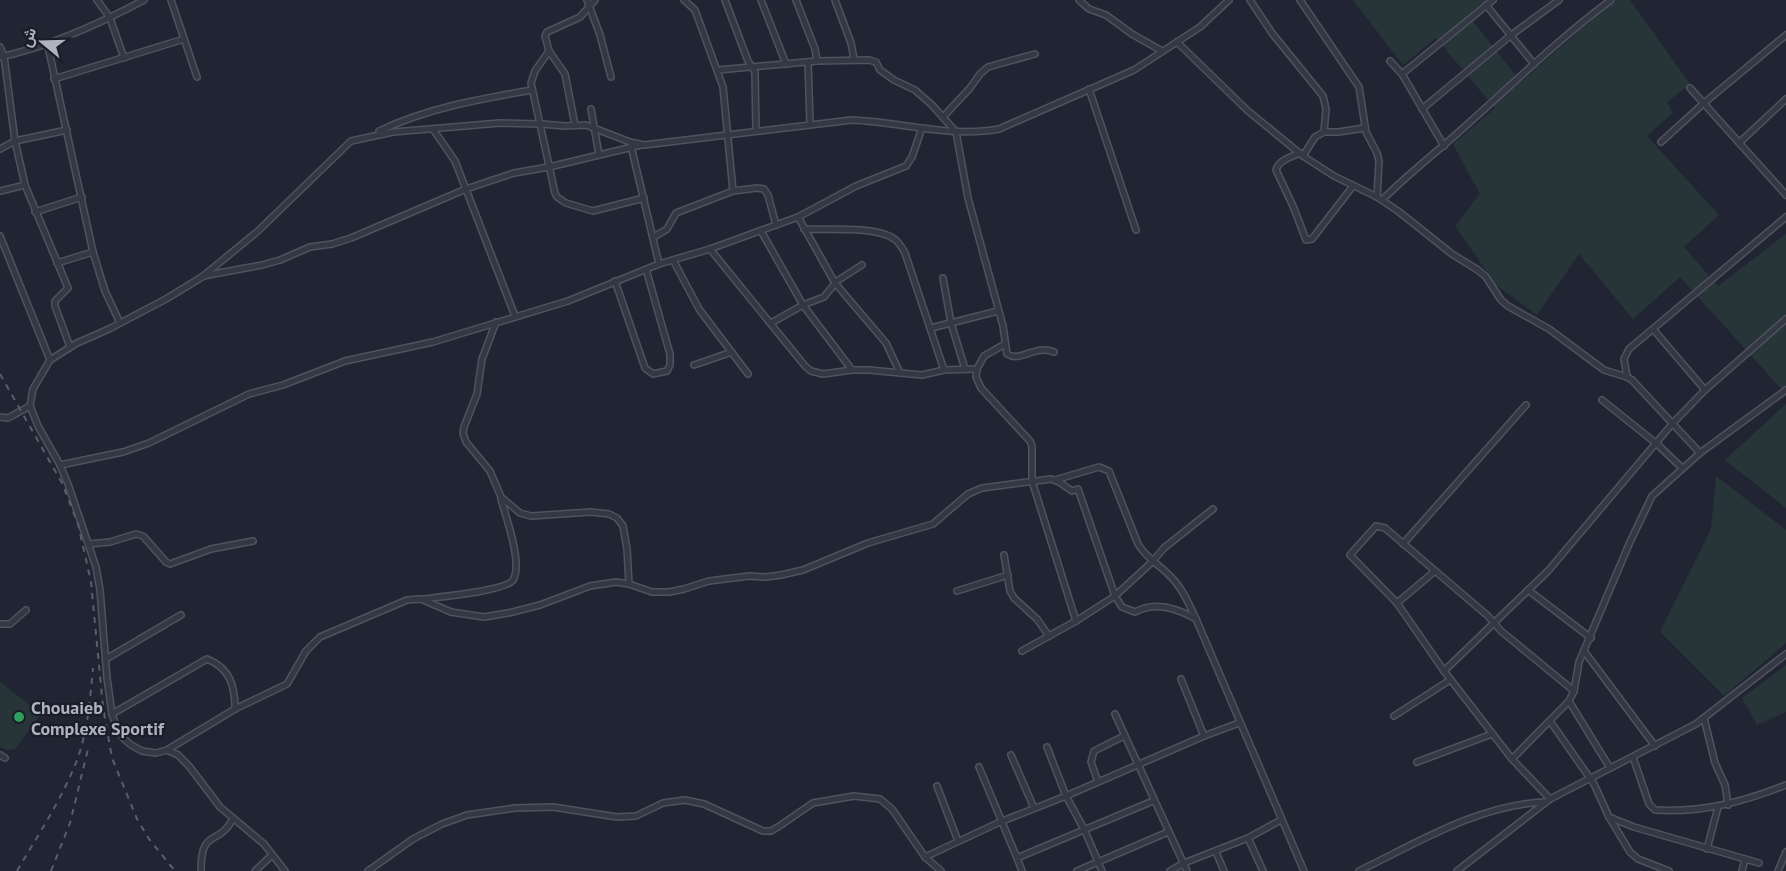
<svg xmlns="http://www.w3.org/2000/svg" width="1786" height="871" viewBox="0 0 1786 871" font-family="'PT Sans',Vazirmatn,sans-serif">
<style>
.green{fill:#273539}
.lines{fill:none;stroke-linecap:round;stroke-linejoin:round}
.street-casing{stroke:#4f525f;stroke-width:8}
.street{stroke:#343844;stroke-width:5}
.rail{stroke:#595d6d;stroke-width:2;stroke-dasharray:6 6;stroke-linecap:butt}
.leisure-dot{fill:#2e9e5b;stroke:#1a1d29;stroke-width:2}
.labels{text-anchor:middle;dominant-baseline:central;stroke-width:4.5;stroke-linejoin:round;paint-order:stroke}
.poi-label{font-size:18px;font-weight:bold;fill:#afb2c1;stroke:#1a1d29;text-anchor:start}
</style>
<rect width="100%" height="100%" fill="#212533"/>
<g class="green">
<polygon points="1353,0 1486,0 1468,15 1521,82 1598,14 1618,0 1630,0 1690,84 1667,102 1673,113 1647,136 1719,215 1684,247 1718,286 1786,234 1786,394 1680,277 1633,319 1579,254 1537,315 1496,285 1455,226 1480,194 1453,144 1495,108 1436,38 1403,65"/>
<polygon points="1786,404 1786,508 1725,460"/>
<polygon points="1716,476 1786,530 1786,643 1724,696 1660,632 1711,529"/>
<polygon points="1786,665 1786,712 1757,725 1742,698"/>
<polygon points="0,682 41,714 15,749 7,750 0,747"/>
</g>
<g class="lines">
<defs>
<g id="street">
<polyline points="97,0 110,18 124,58"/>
<polyline points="171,0 197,77"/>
<polyline points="587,0 600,35 611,77"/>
<polyline points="595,0 580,17 547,32 545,36 549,51 535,71 531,83 555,193 557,197 566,203 593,211 644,198"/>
<polyline points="684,0 695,10 723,87 733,191 757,188 764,189 768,195 776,225"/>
<polyline points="725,0 748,61 755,72 756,131"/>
<polyline points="761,0 786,64"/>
<polyline points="796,0 815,49 817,61"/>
<polyline points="835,0 851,43 854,59"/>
<polyline points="1079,0 1089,9 1106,15 1132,34 1162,51"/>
<path d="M1229,0L1200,27L1134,70L999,129C950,138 901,122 852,120L644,145L630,142L586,125L565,126L542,124L500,123L393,132L351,141L258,231L202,277L166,299L109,329L77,343L50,360L33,389L30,406L38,426L60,465L68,484L96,567L100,590L107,678L112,714L117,728L123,738L131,745L142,751L156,753L167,750L235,709L287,684L306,651L320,637L407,600L421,599L451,612L484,617L508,613L540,605L590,586L616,582L629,584L652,592H669L684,589L709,581L749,576L766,577L781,575L803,570L868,543L933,524L968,494L982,488L1051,479L1059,482L1072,491L1078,489L1115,596L1122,607L1135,612C1155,601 1177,608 1196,619L1304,871"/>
<polyline points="1250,0 1272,33 1323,96 1326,109 1324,132"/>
<polyline points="1300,0 1359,87 1366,132 1377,153 1379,161 1377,197"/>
<polyline points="1486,5 1534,64"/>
<polyline points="47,42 93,252 105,291 120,323"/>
<polyline points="1177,42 1248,111 1303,156 1334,176 1377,197 1398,211 1452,254 1478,270 1486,277 1501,300 1508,306 1549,329 1604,370 1627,377 1632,380 1700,453"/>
<polyline points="0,47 4,56 15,141 0,149"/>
<polyline points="549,51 565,74 575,125"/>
<path d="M0,57C48,47 101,23 144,0"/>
<polyline points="1390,61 1402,74 1444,146"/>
<polyline points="808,62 810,123"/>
<path d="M718,70L817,61L869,60L876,62L880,70L894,80L915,90L932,105L956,132L968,198L1003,326L1007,354C1021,363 1034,344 1054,352"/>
<polyline points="1402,74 1493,0"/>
<polyline points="54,79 184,39"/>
<polyline points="1690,88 1786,195"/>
<polyline points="1089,89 1136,230"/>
<polyline points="591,109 599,155"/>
<polyline points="1422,109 1510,36 1559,0"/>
<polyline points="943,117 970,88 980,74 988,67 1035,54"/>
<polyline points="433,129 455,161 515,316"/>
<polyline points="67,130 15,141 25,185 68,288 55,301 55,306 70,347"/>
<path d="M379,131C428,108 479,99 532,90"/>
<polyline points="1661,142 1704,103 1786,35"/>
<polyline points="1739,143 1786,99"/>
<polyline points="631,146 659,264"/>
<path d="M1300,153C1291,157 1279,160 1276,170L1293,206L1306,240L1312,239L1353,186"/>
<polyline points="1303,156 1315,137 1324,132 1338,132 1365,128"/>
<polyline points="0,191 25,185"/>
<path d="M1382,200C1410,172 1442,148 1471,121C1517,80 1562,36 1611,0"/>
<polyline points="35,212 82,197"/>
<polyline points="798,217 835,283 886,343 900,373"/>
<path d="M804,229C828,230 873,226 893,238C899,242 902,247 905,253L944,370"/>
<polyline points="761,231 803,305 852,370"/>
<polyline points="0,236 50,360"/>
<polyline points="654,237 667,229 676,213 733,191"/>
<polyline points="710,249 805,366 811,371 823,374 852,370 869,370 922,375 944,370 977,369"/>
<polyline points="673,260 699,309 748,374"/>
<polyline points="57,263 93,252"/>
<polyline points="203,276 262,265 280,260 310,247 332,244 351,238 466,189 514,173 549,167 641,145"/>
<polyline points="943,278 951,323 965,369"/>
<polyline points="615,281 645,368 653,374 667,371 670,365 670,354 646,269"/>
<polyline points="496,322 482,359 477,394 464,427 463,433 466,442 490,471 501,497 520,513 531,516 591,512 609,514 617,518 623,526 627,549 629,584"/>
<polyline points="771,323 803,305 824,297 837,281 862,265"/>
<polyline points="931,328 998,311"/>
<polyline points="1653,329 1705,390"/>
<polyline points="1005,344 984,356 977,369 976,377 981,388 1030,441 1032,446 1032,481 1076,621"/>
<polyline points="694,365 732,352"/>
<polyline points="1627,377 1624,359 1629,349 1786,217"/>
<polyline points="1602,400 1657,444 1682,468"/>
<polyline points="0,417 8,418 30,406"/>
<polyline points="60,465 123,452 149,443 249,394 283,385 345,361 433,342 568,301 659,264 710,249 798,217 856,186 906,166 912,157 922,128"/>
<path d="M1055,480L1099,467L1109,471L1138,544C1147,559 1157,563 1168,574C1182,587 1188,602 1196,619"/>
<polyline points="89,544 110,542 136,534 143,536 166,562 170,564 211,549 253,541"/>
<polyline points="1403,544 1526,405"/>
<polyline points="1004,555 1010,591 1014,598 1037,619 1049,636"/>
<polyline points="1528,590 1591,638"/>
<polyline points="957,591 1008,575"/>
<path d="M423,599C438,597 506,591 513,580C523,564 506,517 501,499"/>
<polyline points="1397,603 1435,571"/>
<polyline points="0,624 10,624 26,610"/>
<polyline points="1022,651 1076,621 1115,596 1152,562 1164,548 1213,509"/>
<polyline points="1584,651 1655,746"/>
<polyline points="106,659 181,615"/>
<polyline points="1444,671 1548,571 1672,424 1705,390 1786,319"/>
<polyline points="1181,679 1204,736"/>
<polyline points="1569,701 1610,768"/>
<path d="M112,714L207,659C230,668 235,686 235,709"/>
<polyline points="1115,714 1187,871"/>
<polyline points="1394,716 1450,680"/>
<polyline points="1704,718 1715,763 1725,785 1728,805"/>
<polyline points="1550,721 1594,784 1609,817 1630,852 1638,859 1669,871"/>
<polyline points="1047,747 1066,796 1085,831 1102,871"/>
<polyline points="167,750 178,755 189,766 220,807 264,844 285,871"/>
<polyline points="0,755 5,758"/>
<polyline points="1011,755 1034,808"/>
<path d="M1633,757L1649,804L1655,810C1702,813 1743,802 1786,785"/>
<polyline points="1512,759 1569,701 1574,691 1579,662 1630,542 1652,496 1700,453 1786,390"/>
<polyline points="1417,762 1492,734"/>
<polyline points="979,767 1017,858 1153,801"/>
<polyline points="1098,782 1091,762 1094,751 1124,736"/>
<polyline points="937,786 958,841"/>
<polyline points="1550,799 1512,759 1444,671 1397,603 1350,555 1376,526 1385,528 1488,616 1501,631 1574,691"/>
<polyline points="1609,817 1634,827 1759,863"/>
<polyline points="1248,838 1263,871"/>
<polyline points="1707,849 1718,807"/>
<polyline points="1216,852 1224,871"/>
<polyline points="925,857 1000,822 1066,796 1204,736 1239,723"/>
<polyline points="1017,858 1022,871"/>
<path d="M201,871C201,827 218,847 233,819"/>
<polyline points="255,871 272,855"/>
<polyline points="368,871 413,839 442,824 467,815 515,808 553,807 617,817 636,816 663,803 685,800 704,804 763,831 771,831 778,827 813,803 854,796 880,799 892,809 925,857 941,871"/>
<polyline points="1077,871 1168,832"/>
<polyline points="1170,871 1184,863 1248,838 1281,820"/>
<path d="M1359,871C1417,843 1478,805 1544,802"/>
<polyline points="1457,871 1550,799 1696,724 1786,654"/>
<polyline points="1742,871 1745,859"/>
<polyline points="1778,871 1786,852"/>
</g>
</defs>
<use href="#street" class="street-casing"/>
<use href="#street" class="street"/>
<g class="rail">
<polyline points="0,374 62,483 78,524 91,582 103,707 112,758 137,819 149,839 175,871"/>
<path d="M17,871C38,835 62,799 77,760C88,731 90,699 93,668"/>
<polyline points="51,871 70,823 89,745"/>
</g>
</g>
<circle class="leisure-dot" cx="19" cy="717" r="6"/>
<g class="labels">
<g class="poi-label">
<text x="31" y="707">Chouaieb<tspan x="31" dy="21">Complexe Sportif</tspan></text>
</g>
</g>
<g transform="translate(42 42) rotate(289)" stroke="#1a1d29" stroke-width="4.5" paint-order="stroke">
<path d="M0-4.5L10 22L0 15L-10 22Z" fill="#afb2c1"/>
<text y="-9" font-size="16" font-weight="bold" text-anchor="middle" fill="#afb2c1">ش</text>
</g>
</svg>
